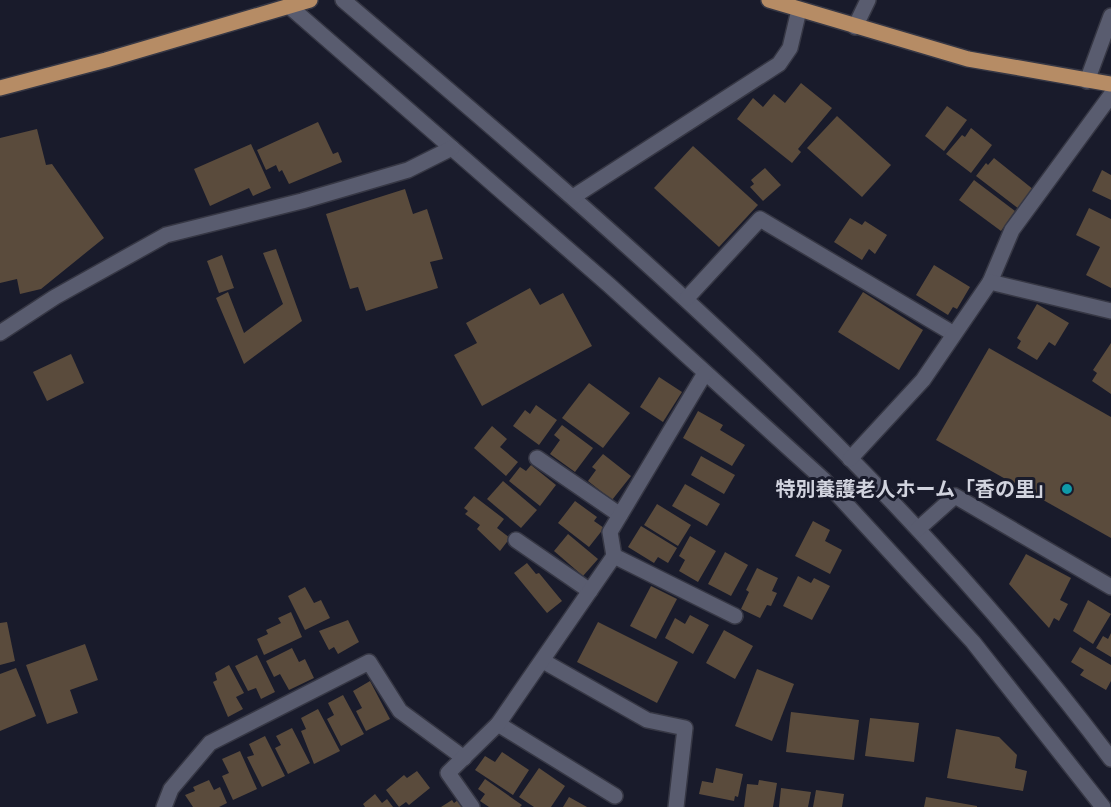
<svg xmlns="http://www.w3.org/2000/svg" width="1111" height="807" viewBox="0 0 1111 807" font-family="'Zilla Slab','Noto Sans JP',serif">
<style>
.building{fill:#5a4b3c}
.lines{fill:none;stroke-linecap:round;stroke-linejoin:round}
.minor-casing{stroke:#363744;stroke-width:18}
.major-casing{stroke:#363744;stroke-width:18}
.minor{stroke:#595c6f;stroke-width:15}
.major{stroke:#b68c65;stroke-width:15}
.culture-dot{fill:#0f9aa8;stroke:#191b2b;stroke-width:2}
.labels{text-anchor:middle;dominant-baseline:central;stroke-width:6;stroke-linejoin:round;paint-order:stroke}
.poi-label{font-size:20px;font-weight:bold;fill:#d1d3de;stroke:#191b2b;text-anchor:end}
</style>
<rect width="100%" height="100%" fill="#191b2b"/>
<g class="building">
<polygon points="801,83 832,108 798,149 801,152 792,163 737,119 753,98 763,107 774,94 785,103"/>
<polygon points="947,106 967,120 944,151 925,136"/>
<polygon points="837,116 891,165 862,197 807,148"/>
<polygon points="318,122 333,154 338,152 342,162 289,184 282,170 279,172 276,165 266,170 257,150"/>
<polygon points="971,128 992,145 971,173 946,154 962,135 965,137"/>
<polygon points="37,129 46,165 52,164 104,238 41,289 20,294 17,279 0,283 0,138"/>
<polygon points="251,144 271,188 253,196 249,188 210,206 194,169"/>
<polygon points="693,146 758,205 719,247 654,188"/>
<polygon points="994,158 1034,190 1019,209 976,176 986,163 988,165"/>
<polygon points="765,168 781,185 763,201 750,187 754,184 751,180"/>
<polygon points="1102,170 1111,175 1111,200 1092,191"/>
<polygon points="974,180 1015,211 1001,231 959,200"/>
<polygon points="405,189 413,214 427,209 443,259 430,262 438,288 366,311 358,287 350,289 326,214"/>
<polygon points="1089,208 1111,219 1111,288 1086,275 1100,247 1076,235"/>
<polygon points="850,218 862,225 865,221 887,235 875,254 869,249 862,260 834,242"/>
<polygon points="276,249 302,321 244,364 216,298 228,292 244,333 283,304 263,253"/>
<polygon points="222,255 234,288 219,293 207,261"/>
<polygon points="934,265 970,287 957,309 953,307 948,315 916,295"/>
<polygon points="530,288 540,305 563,293 592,346 482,406 454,355 477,343 466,323"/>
<polygon points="863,292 923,330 899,370 838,332"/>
<polygon points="1037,304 1069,323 1055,346 1049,342 1037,360 1017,348 1021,341 1017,338"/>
<polygon points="1111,343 1111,394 1092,381 1097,373 1093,370"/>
<polygon points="989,348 1111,417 1111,538 936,440"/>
<polygon points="71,354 84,383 47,401 33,372"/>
<polygon points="659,377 682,392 663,422 640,407"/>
<polygon points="589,383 630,413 603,448 562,418"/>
<polygon points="536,405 557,420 539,445 513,426 525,410 530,414"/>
<polygon points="698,411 723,425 720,430 745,445 732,466 683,438"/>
<polygon points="562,425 593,448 575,472 550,454 560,440 554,435"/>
<polygon points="492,426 507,439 500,447 518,462 506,476 474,448"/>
<polygon points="603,454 631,476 612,500 588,481 596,470 592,467"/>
<polygon points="701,456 735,475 724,494 691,475"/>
<polygon points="531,465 556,485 540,506 509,481 520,467 526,471"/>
<polygon points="503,481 537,510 521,528 487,499"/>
<polygon points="685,484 720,504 707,526 672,506"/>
<polygon points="474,496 504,519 497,528 510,538 500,551 477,529 480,525 465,514 468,511 464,508"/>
<polygon points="575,501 597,517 594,521 604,528 589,547 558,523"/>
<polygon points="657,504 691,525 678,546 644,525"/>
<polygon points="813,521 830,530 825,541 842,550 830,574 795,556"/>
<polygon points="641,526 677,548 668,563 658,557 654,563 628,547"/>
<polygon points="568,534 598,559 583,576 554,551"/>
<polygon points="690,536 716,551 698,582 679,571 685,560 679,556"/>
<polygon points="725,552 748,565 731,596 708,584"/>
<polygon points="1026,554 1071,578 1060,600 1068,604 1059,621 1054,618 1049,628 1009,584"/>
<polygon points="527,563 536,574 539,573 562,601 547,613 514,573"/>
<polygon points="757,568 778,578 772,591 777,593 771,606 767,605 760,618 741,609 749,592 746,590"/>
<polygon points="798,576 811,583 814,578 830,586 812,620 783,606"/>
<polygon points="651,586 677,599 656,639 630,626"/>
<polygon points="305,587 314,603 321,600 330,618 305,630 288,596"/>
<polygon points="1088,600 1111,614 1093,644 1073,631"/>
<polygon points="291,612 302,637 264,655 257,639 268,634 266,630 281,623 278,618"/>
<polygon points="690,615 709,625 693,654 665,638 675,618 685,624"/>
<polygon points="348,620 359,642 338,654 334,647 329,650 319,631"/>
<polygon points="7,622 15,661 0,665 0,623"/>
<polygon points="598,622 678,662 657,703 577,662"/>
<polygon points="724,630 753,646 735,679 706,663"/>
<polygon points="1111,633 1111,657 1096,648 1103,636 1108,639"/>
<polygon points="85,644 98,680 70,690 78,713 47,724 26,665"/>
<polygon points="1080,647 1111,665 1111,681 1106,690 1080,675 1084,670 1071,662"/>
<polygon points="292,648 299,662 305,659 314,678 289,690 280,674 274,677 266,661"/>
<polygon points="257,655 275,692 261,699 256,688 248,691 235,666"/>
<polygon points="229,665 244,693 236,697 243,709 228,717 213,682 217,680 215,673"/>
<polygon points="16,668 36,716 0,731 0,674"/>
<polygon points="757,669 794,684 772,741 735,726"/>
<polygon points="370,681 390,719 366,731 356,711 362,708 353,691"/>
<polygon points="343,695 364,734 341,746 327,719 334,715 328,703"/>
<polygon points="318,709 340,751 314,764 301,731 306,729 301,718"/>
<polygon points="791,712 859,720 854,760 786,752"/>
<polygon points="870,718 919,723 914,762 865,756"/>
<polygon points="292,728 310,763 288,774 275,748 281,745 276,736"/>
<polygon points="956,729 999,737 1017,755 1015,768 1027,771 1023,791 947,778"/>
<polygon points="265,736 285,776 262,787 247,757 254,755 249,744"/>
<polygon points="240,751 257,789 233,800 222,776 229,773 222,759"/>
<polygon points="502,752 529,770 513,795 475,770 485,756 495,762"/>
<polygon points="539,768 565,786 551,807 534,807 519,797"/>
<polygon points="716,768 743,774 738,797 735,796 734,801 699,794 702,781 713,783"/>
<polygon points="417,771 430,788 409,805 406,802 399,807 386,790 404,775 407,778"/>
<polygon points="485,779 522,805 520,807 489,807 480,801 485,794 478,789"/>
<polygon points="209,780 214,790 220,787 227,803 219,807 193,807 185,795 195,791 193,787"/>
<polygon points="759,780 777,783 773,807 744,807 747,784 758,785"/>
<polygon points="781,788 811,792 808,807 779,807"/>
<polygon points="816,790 844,794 842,807 813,807"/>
<polygon points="375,794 382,803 387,799 393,807 365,807 363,804"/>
<polygon points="569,797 587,807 563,807"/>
<polygon points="926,797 977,806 977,807 924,807"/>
<polygon points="452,800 454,803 458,800 463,807 441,807"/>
</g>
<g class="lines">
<defs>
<g id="minor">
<path d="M343,0C617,233 894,469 1111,759"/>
<polyline points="289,6 609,285 824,480 973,642 1103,807"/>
<polyline points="855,27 868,0"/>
<polyline points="1087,81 1111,16"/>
<polyline points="573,197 779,64 790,48 799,10"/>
<polyline points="990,282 1012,230 1111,95"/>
<polyline points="687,298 760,219 954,334"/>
<polyline points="0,333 55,297 166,235 302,201 408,170 452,148"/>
<polyline points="537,458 620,515"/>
<polyline points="850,459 923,380 990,282 1111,311"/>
<polyline points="918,529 955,496 1111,587"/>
<polyline points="516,540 590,591"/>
<polyline points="614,556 735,616"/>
<polyline points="543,661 647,720 685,728 676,807"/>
<polyline points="498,724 615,796"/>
<polyline points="164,807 171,789 210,743 369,662 400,711 464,758"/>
<polyline points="472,807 448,773 498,724 614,556 610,532 705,373"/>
</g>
<g id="major">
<polyline points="769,0 968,59 1111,84"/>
<polyline points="0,88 106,60 310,0"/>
</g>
</defs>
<use href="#minor" class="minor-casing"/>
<use href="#major" class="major-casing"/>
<use href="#minor" class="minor"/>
<use href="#major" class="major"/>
</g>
<circle class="culture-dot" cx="1067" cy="489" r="6"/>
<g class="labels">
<g class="poi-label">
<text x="1055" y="489">特別養護老人ホーム「香の里」</text>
</g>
</g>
</svg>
